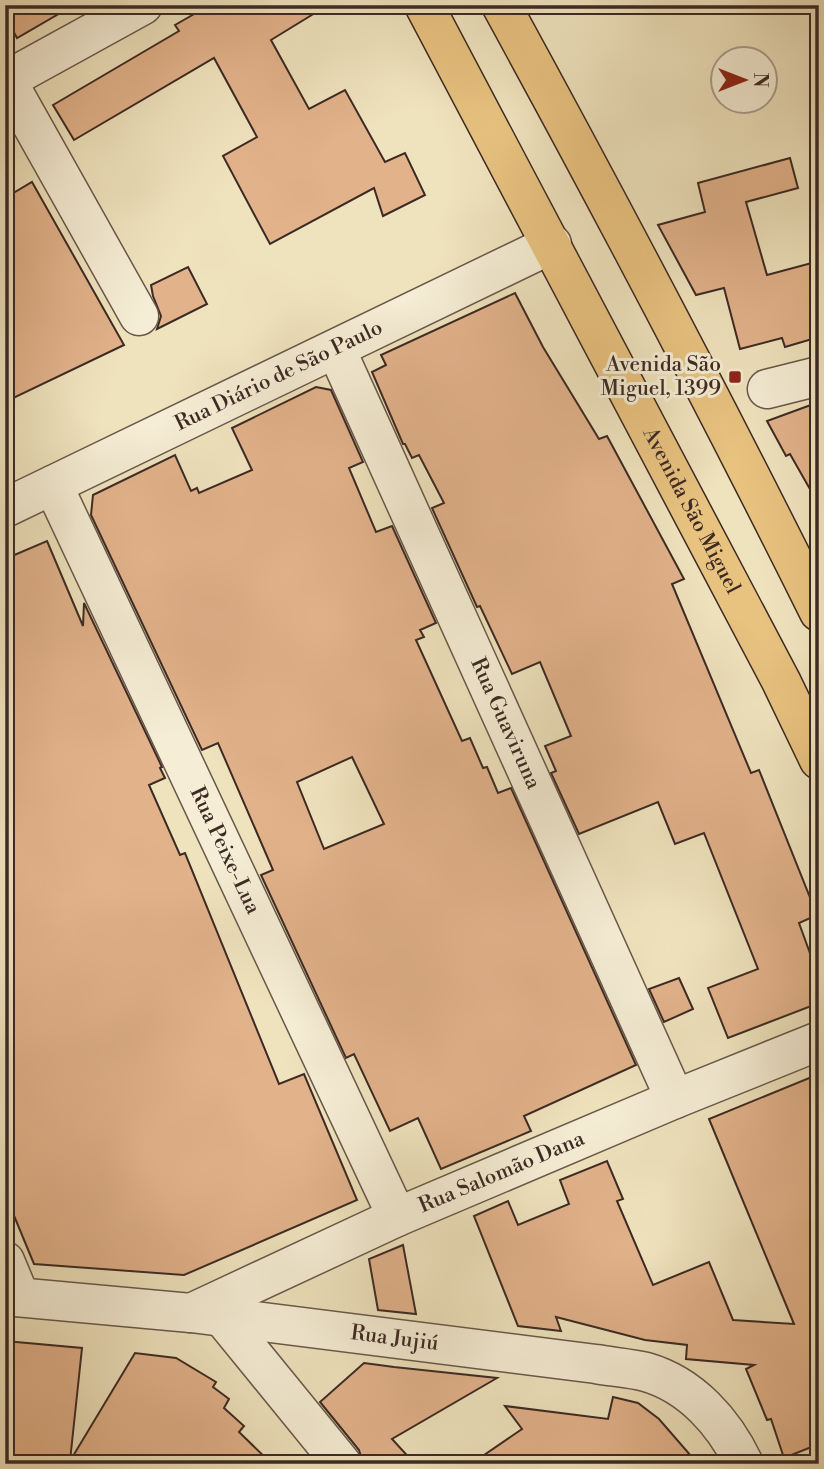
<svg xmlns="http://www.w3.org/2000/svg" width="824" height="1469" viewBox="0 0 824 1469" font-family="'Libre Bodoni',serif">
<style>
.building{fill:#e2b28b;stroke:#3c2a24;stroke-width:2;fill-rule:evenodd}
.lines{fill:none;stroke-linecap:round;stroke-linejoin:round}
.minor-casing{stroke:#69584a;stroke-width:41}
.major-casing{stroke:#3c2a24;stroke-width:41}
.minor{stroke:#f5edd5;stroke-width:38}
.major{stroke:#e8c27f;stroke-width:38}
.poi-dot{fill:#8f2418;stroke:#f5edd5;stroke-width:2.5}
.labels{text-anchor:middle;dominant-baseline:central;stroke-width:6;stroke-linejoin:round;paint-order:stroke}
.poi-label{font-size:21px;fill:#3c2a24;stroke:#f5edd5;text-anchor:end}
.street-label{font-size:21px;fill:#3c2a24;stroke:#f5edd5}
</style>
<rect width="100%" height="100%" fill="#efe3be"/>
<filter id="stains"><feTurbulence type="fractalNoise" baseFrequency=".00286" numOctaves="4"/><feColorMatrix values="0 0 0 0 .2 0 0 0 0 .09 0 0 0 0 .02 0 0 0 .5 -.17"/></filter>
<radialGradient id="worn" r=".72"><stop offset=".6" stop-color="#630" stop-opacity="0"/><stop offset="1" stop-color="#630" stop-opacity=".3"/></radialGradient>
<g class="building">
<polygon points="5,5 74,5 17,38 5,16"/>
<polygon points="210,5 328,5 271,40 309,109 345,90 385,162 405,153 425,195 383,216 374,188 270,244 223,156 257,137 214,58 74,140 53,105 179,31 175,25"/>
<polygon points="790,158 798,188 746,202 767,275 819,261 819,337 785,347 782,338 740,349 724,288 696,295 658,225 705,212 698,183"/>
<polygon points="32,182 124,345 5,402 5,198"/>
<polygon points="188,267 207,304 157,329 161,316 153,296 151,285"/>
<polygon points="515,293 543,347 599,439 607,436 684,579 672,584 751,773 759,770 817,915 799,923 819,978 819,1003 728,1038 708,988 758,969 704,833 675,844 658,802 579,834 551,773 556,771 545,746 571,736 540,662 512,674 480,606 477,607 432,508 444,503 419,455 412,458 405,444 403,444 372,372 386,365 381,355"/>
<path d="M316,387L331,390L363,462L349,468L376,532L392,526L436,623L420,630L424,637L416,640L462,741L470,738L483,768L487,767L498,793L511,788L636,1065L524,1116L531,1131L441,1169L418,1118L390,1131L354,1054L346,1058L261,875L273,870L218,743L202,750L91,515L93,495L175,455L191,491L197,488L199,493L252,470L232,428ZM352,757L384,824L324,849L297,782Z"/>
<polygon points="819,402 819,505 790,454 786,456 767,421"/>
<polygon points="47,541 83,626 84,603 162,767 160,768 165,778 149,785 180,855 185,853 279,1084 304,1074 357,1200 184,1275 34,1264 5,1194 5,559"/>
<polygon points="679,978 693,1009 664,1022 649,989"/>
<polygon points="819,1074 819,1444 784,1458 771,1419 767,1420 746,1369 754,1365 686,1359 687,1345 645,1340 556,1317 561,1331 518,1326 474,1216 508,1201 518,1225 569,1204 560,1180 607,1161 623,1199 617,1201 653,1285 709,1262 733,1320 794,1324 709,1119"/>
<polygon points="403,1245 416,1314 378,1310 369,1259"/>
<polygon points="5,1341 82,1348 70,1461 135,1353 176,1358 216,1382 213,1387 229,1399 224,1408 244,1426 239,1432 272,1464 5,1464"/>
<polygon points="364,1363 394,1367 497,1378 392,1439 415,1464 363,1464 359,1450 320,1402"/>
<polygon points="613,1397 638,1403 659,1419 698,1464 471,1464 522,1429 505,1406 608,1419"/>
</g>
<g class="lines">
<defs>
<g id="minor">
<polyline points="5,77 139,316"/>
<polyline points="5,81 143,5"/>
<path id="s1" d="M336,349L675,1099"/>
<polyline points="767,389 819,376"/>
<path id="s2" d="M53,485L397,1217"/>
<path id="s3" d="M5,508L552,244"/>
<polyline points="5,1261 20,1297"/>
<path id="s4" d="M5,1296L191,1313L596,1364C612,1367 630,1368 646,1372C691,1385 724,1422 744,1464"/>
<path id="s5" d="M191,1313L397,1217L675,1099L819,1041"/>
<polyline points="223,1318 342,1464"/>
</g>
<g id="major">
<path id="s6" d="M424,5L781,681L819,760"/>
<path d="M501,5C611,206 717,407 819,612"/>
</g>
</defs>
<use href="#minor" class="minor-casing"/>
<use href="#major" class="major-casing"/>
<use href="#minor" class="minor"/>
<use href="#major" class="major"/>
</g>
<rect class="poi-dot" x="728" y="370" width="14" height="14" rx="3.5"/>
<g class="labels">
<g class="poi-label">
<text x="721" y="365">Avenida São<tspan x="721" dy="24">Miguel, 1399</tspan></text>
</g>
<g class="street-label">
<text stroke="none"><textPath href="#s3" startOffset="304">Rua Diário de São Paulo</textPath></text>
<text stroke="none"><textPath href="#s6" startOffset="572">Avenida São Miguel</textPath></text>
<text stroke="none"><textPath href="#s1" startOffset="411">Rua Guaviruna</textPath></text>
<text stroke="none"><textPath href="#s2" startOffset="404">Rua Peixe-Lua</textPath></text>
<text stroke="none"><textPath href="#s5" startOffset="341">Rua Salomão Dana</textPath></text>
<text stroke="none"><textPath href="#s4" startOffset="392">Rua Jujiú</textPath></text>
</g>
</g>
<rect width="824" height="1469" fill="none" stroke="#efe3be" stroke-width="28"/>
<rect x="7" y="7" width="810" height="1455" fill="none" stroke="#3c2a24" stroke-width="3.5"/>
<rect x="14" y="14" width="796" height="1441" fill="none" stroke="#3c2a24" stroke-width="2"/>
<g transform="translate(744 80) rotate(90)"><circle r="33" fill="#f5edd5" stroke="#ab9f8e" stroke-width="2"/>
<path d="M0-5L12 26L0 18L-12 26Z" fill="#8f2418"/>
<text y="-10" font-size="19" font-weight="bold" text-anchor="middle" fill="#3c2a24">N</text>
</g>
<rect width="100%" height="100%" filter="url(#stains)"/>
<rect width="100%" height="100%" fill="url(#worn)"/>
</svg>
